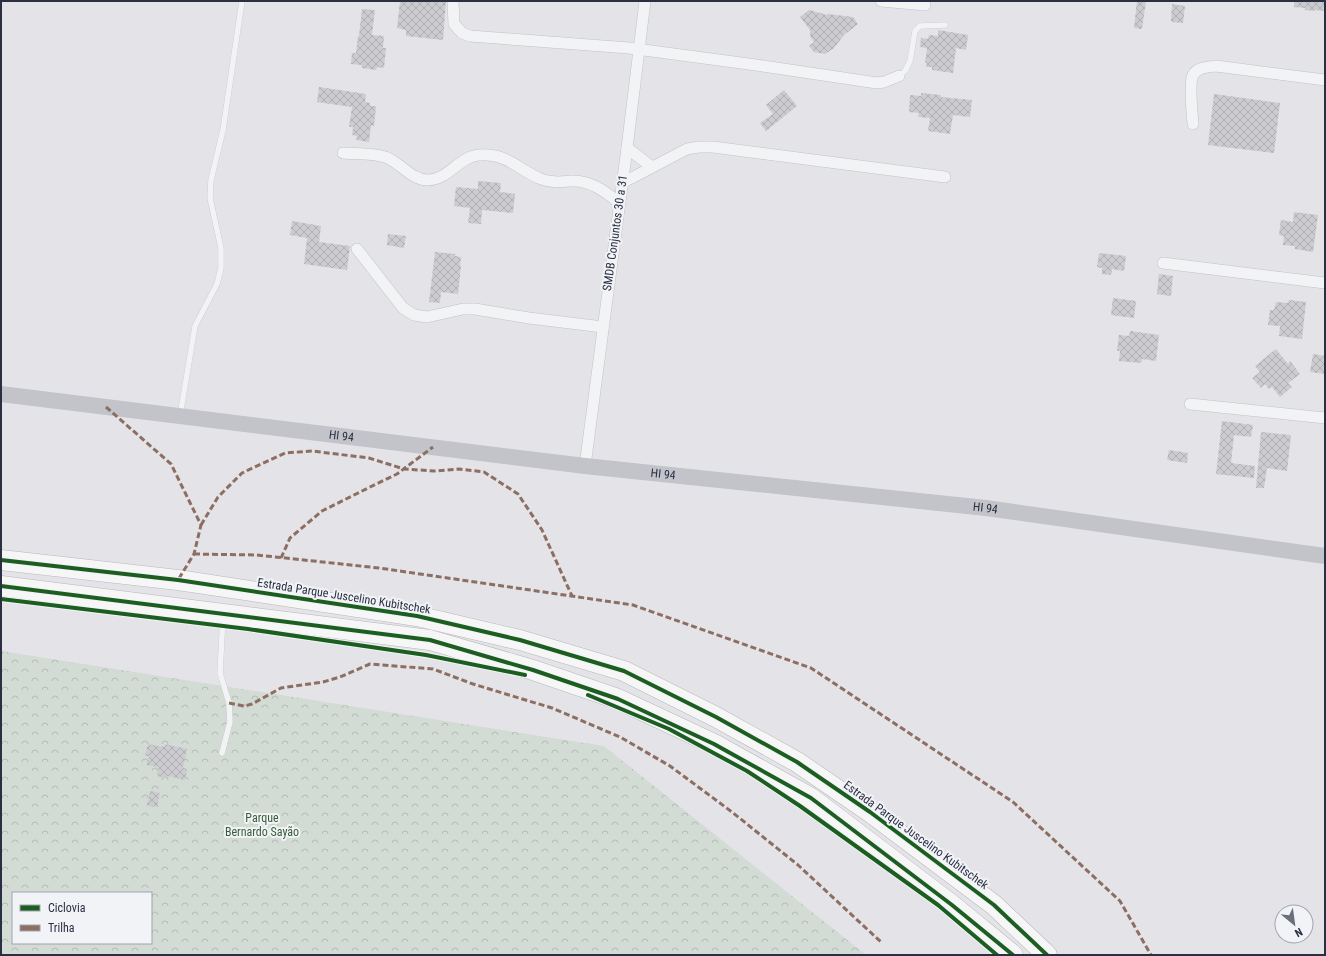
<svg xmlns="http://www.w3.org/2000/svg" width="1326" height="956" viewBox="0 0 1326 956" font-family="'Roboto Condensed',sans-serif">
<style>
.park{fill:url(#park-crowns);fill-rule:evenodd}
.building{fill:url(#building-cross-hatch)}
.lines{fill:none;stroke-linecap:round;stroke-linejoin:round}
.lane-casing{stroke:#c2c2c6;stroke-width:6}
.street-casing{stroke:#c2c2c6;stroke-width:12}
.highway-casing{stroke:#b6b7bd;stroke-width:21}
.lane{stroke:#f2f3f5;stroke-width:5.5}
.street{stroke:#f2f3f5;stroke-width:11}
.secondary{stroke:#c3c4ca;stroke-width:16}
.highway{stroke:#f6f6f7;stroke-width:20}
.quiet{stroke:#8d6e63;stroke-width:3;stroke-dasharray:6 3;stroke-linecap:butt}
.cycleway-casing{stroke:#f1f3f7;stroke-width:6}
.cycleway{stroke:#1b5e20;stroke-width:4}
.labels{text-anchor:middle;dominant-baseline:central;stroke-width:4;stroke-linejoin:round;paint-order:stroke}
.street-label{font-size:12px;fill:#2a2f41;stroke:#f1f3f7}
.park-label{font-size:12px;fill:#385d38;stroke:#f1f3f7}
</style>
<defs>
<pattern id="park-crowns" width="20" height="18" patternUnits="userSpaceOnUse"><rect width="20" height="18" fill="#d2dbd4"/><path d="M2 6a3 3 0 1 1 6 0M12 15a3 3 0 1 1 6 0" fill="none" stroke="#b4bcb7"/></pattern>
<pattern id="building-cross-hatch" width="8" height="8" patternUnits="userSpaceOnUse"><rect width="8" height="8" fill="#ccccd0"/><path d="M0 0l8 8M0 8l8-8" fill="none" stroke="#afb0b4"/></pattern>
</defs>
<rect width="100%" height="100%" fill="#e4e4e8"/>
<path class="park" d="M1,651L604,746L866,955H1ZM13,893H151V943H13Z"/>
<g class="building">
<polygon points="400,1 446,1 443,40 406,36 406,30 397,28"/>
<polygon points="1137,1 1146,1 1142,29 1134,28"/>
<polygon points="1294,1 1325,1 1324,11 1315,10 1314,11 1305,10 1305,8 1294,7"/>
<polygon points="1172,4 1185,6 1183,23 1172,22 1171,20"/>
<polygon points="362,9 375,10 372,35 384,36 383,48 386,48 384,68 377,67 376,70 362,68 362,65 351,64 352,53 356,53 358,36 359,36"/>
<polygon points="809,10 824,14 826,15 828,14 853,17 858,24 844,35 834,48 825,54 814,52 809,46 814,42 810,36 810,30 800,17"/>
<polygon points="938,30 968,35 966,50 956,48 953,73 932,70 932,67 926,67 927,63 925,63 927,48 920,47 921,38 928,39 929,35 938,36"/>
<polygon points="319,87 366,94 365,102 370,103 370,106 376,106 374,126 371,125 369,142 356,140 357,136 352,135 353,127 349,127 352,107 317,102"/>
<polygon points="784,90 797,106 766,131 760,123 773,114 766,105"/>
<polygon points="921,93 941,95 941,97 972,100 970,117 953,115 950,134 928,131 930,118 918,117 919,113 909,112 910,95 921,96"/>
<polygon points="1214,94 1280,103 1274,153 1208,145"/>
<polygon points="478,181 501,183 500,192 515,194 513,213 482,210 481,224 468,223 470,208 454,206 456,187 478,189"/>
<polygon points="1294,212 1318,215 1313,252 1295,249 1295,246 1283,245 1284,236 1279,235 1281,220 1293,222"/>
<polygon points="292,221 321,226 319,242 350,246 347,270 304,264 307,238 290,235"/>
<polygon points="388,234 406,236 404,248 387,245"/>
<polygon points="435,252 455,254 455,256 461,257 460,265 461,265 458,294 441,292 440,303 429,302"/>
<polygon points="1099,253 1126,256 1124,271 1112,269 1111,275 1102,274 1102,268 1097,267"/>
<polygon points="1159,274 1173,276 1171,296 1157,294"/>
<polygon points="1113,298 1136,301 1134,318 1111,315"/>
<polygon points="1289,300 1306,302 1302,339 1279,336 1280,326 1268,325 1270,310 1274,310 1276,302 1288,303"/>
<polygon points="1130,331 1159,335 1156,361 1142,359 1141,363 1119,361 1120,351 1117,351 1119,335 1129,336"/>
<polygon points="1276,349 1288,364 1290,361 1300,374 1288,383 1292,387 1280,397 1272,387 1269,389 1265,384 1261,388 1252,378 1260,372 1255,366"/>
<polygon points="1313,354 1325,356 1325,374 1310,372"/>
<polygon points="1222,421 1253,425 1251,437 1234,435 1231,463 1255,466 1254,478 1216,474"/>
<polygon points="1261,432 1291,435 1287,471 1267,468 1264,488 1256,488"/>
<polygon points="1169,450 1188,453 1187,463 1167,460"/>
<polygon points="148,744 165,747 165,744 187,749 183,768 187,769 185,780 167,776 167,778 157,776 159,767 147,765 149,756 145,756"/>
<polygon points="150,791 160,793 157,807 147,805"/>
</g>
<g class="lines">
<defs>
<g id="lane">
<polyline points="899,76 905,71 910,61 915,31 920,26 945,25"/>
<polyline points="180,416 195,326 217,284 221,268 221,248 210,198 211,180 223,130 242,1"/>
<polyline points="222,753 230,722 229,703 220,673 223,617"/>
</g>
<g id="street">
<polyline points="453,1 454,24 462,33 470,36 629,48 756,65 877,83 884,82 899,76"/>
<polyline points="881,1 925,5"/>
<path d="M1193,124C1192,113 1189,83 1193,75C1197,67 1208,67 1216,66L1325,80"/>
<polyline points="627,148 652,167"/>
<path d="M343,153C357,154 372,153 385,157C400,162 411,180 428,180C448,180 460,156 479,155C508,153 518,170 541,179C551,183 560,182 571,181C590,180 605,191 619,203"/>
<polyline points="622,183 687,149 699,147 713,147 945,177"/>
<polyline points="357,249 403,308 414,315 427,317 463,309 475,309 529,318 603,327"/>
<polyline points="1163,263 1325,283"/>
<polyline points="1190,404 1325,418"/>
<polyline points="585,466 627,148 645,1"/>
</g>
<g id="highway">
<polyline points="1,560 178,580 417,616 520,640 624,671 716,717 797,762 870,812 994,905 1047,955"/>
<polyline points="1,586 430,640 533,670 618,699 714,744 811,798 952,905 1013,955"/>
</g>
</defs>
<use href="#lane" class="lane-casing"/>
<use href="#street" class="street-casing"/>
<use href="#highway" class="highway-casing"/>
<use href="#lane" class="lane"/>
<use href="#street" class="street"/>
<path class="secondary" id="s1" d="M1,394L585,466L986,508L1325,556"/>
<use href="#highway" class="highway"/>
<g class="quiet">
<polyline points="106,407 171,464 201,525 194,554 178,580"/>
<polyline points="201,525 218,497 242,473 285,453 312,451 369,458 404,469 434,471 459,469 484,472 518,494 542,530 572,596"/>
<polyline points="194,554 257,555 379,568 633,605 811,668 1013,802 1120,901 1151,955"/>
<polyline points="281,558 290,538 322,511 370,487 397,474 433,447"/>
<polyline points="229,703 244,706 252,704 281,688 323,682 340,677 370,664 433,669 473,684 552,708 620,737 670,766 732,812 798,865 881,942"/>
</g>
<defs>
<g id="cycleway">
<polyline points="1,560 178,580 417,616 520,640 624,671 716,717 797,762 870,812 994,905 1047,955"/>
<polyline points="1,586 430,640 533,670 618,699 714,744 811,798 952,905 1013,955"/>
<polyline points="1,599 248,629 426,655 525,675"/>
<polyline points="588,695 669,729 747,771 800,806 938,905 997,955"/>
</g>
</defs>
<use href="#cycleway" class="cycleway-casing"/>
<use href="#cycleway" class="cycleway"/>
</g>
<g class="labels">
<g class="street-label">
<text transform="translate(615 233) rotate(-82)">SMDB Conjuntos 30 a 31</text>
<text stroke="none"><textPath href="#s1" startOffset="343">HI 94</textPath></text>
<text stroke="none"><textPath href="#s1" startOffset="667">HI 94</textPath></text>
<text stroke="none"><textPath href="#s1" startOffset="991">HI 94</textPath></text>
<text transform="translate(344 596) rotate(9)">Estrada Parque Juscelino Kubitschek</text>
<text transform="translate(916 835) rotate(36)">Estrada Parque Juscelino Kubitschek</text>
</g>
<g class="park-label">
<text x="262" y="818">Parque<tspan x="262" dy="14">Bernardo Sayão</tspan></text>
</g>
</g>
<rect width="1326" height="956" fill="none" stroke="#2a2f41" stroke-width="4"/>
<rect x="12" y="892" width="140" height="52" fill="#f1f3f7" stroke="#a1a5ae"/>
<rect x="20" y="905" width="20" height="6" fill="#1b5e20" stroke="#a1a5ae"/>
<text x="48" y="912" font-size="12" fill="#2a2f41">Ciclovia</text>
<rect x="20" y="925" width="20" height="6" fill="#8d6e63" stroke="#a1a5ae"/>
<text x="48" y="932" font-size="12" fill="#2a2f41">Trilha</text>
<g transform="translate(1294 924) rotate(151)"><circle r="19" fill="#f1f3f7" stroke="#a1a5ae"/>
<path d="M0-3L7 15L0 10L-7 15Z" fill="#6b6e7b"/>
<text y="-6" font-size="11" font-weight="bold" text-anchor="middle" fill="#2a2f41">N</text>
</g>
</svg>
